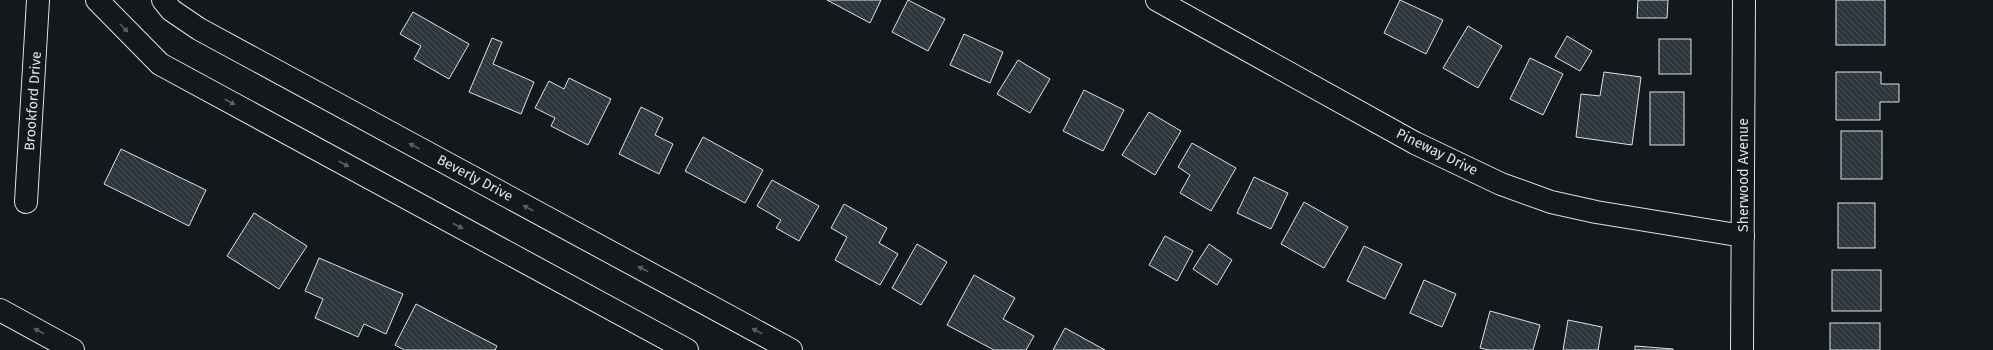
<svg xmlns="http://www.w3.org/2000/svg" width="1993" height="350" viewBox="0 0 1993 350" font-family="'Fira Sans',sans-serif">
<style>
.building{fill:url(#building-back-hatch);stroke:#d8e6dc}
.lines{fill:none;stroke-linecap:round;stroke-linejoin:round}
.minor-casing{stroke:#d8e6dc;stroke-width:24}
.tertiary-casing{stroke:#d8e6dc;stroke-width:24}
.trunk-casing{stroke:#d8e6dc;stroke-width:24}
.minor{stroke:#14181c;stroke-width:22}
.tertiary{stroke:#14181c;stroke-width:22}
.trunk{stroke:#14181c;stroke-width:22}
.oneway{fill:#59605f}
.labels{text-anchor:middle;dominant-baseline:central;stroke-width:3;stroke-linejoin:round;paint-order:stroke}
.street-label{font-size:14px;fill:#d8e6dc;stroke:#14181c}
</style>
<defs>
<pattern id="building-back-hatch" width="6" height="6" patternUnits="userSpaceOnUse"><rect width="6" height="6" fill="#2c363c"/><path d="M-1 5l2 2M0 0l6 6M5-1l2 2" fill="none" stroke="#4a5358"/></pattern>
</defs>
<rect width="100%" height="100%" fill="#14181c"/>
<g class="building">
<polygon points="827,0 881,0 870,23"/>
<polygon points="908,0 945,19 928,51 892,32"/>
<polygon points="1400,0 1443,20 1426,54 1384,33"/>
<polygon points="1638,0 1668,0 1667,18 1637,18"/>
<rect x="1836" y="0" width="49" height="45"/>
<polygon points="413,12 469,44 449,79 414,59 421,46 400,34"/>
<polygon points="1468,26 1502,46 1478,88 1443,68"/>
<polygon points="964,34 1003,52 990,83 950,65"/>
<polygon points="1567,36 1592,51 1580,71 1555,57"/>
<polygon points="492,38 502,42 493,64 534,82 521,114 469,92"/>
<rect x="1659" y="39" width="32" height="35"/>
<polygon points="1530,58 1563,74 1543,115 1510,99"/>
<polygon points="1018,60 1050,79 1030,113 997,94"/>
<polygon points="1604,72 1641,77 1632,145 1576,137 1581,94 1600,96"/>
<polygon points="1836,72 1881,72 1881,84 1899,84 1899,102 1880,102 1880,120 1836,120"/>
<polygon points="569,78 611,99 588,145 551,126 555,118 535,108 549,81 564,89"/>
<polygon points="1084,90 1124,110 1103,151 1063,131"/>
<rect x="1650" y="92" width="34" height="53"/>
<polygon points="641,107 663,118 655,135 673,144 659,174 619,154"/>
<polygon points="1149,112 1181,131 1155,175 1122,155"/>
<rect x="1841" y="131" width="41" height="48"/>
<polygon points="703,137 763,170 745,203 685,171"/>
<polygon points="1192,143 1236,168 1211,211 1180,193 1190,175 1178,167"/>
<polygon points="121,149 206,190 189,226 104,184"/>
<polygon points="1254,177 1288,193 1271,229 1237,213"/>
<polygon points="772,180 819,206 799,241 776,228 781,220 757,206"/>
<polygon points="1304,202 1348,227 1324,268 1281,244"/>
<rect x="1838" y="203" width="37" height="45"/>
<polygon points="844,204 887,228 879,243 898,254 880,285 835,260 847,237 831,228"/>
<polygon points="254,213 307,246 279,289 227,256"/>
<polygon points="1165,236 1193,251 1177,281 1149,265"/>
<polygon points="917,244 947,262 921,305 892,288"/>
<polygon points="1209,244 1232,260 1217,285 1193,269"/>
<polygon points="1364,246 1402,264 1385,299 1347,281"/>
<polygon points="319,258 403,294 386,334 364,324 358,337 315,318 323,299 305,291"/>
<rect x="1832" y="270" width="49" height="41"/>
<polygon points="974,275 1015,298 1003,319 1034,336 1026,350 994,350 947,325"/>
<polygon points="1424,280 1456,294 1442,327 1410,313"/>
<polygon points="416,304 497,346 495,350 404,350 395,345"/>
<polygon points="1490,311 1540,325 1533,350 1489,350 1480,348"/>
<polygon points="1568,320 1602,327 1598,350 1563,350"/>
<rect x="1830" y="323" width="50" height="27"/>
<polygon points="1065,328 1105,350 1053,350"/>
<polygon points="1635,346 1673,349 1673,350 1635,350"/>
</g>
<g class="lines">
<defs>
<g id="minor">
<polyline points="97,0 160,64 687,350"/>
<polyline points="163,0 171,10 199,29 791,350"/>
<polyline points="1157,0 1415,143 1501,184 1551,202 1596,212 1743,236"/>
<polyline points="26,202 38,0"/>
</g>
<polyline id="tertiary" points="1742,350 1744,0"/>
<polyline id="trunk" points="0,310 73,350"/>
</defs>
<use href="#minor" class="minor-casing"/>
<use href="#tertiary" class="tertiary-casing"/>
<use href="#trunk" class="trunk-casing"/>
<use href="#minor" class="minor"/>
<use href="#tertiary" class="tertiary"/>
<use href="#trunk" class="trunk"/>
</g>
<defs><path id="oneway-solid" d="M-6-.8H1V-3.2L6.5 0L1 3.2V.8H-6Z"/></defs>
<g class="oneway">
<use href="#oneway-solid" transform="translate(124 28) rotate(45)"/>
<use href="#oneway-solid" transform="translate(230 102) rotate(28)"/>
<use href="#oneway-solid" transform="translate(414 146) rotate(-152)"/>
<use href="#oneway-solid" transform="translate(344 164) rotate(28)"/>
<use href="#oneway-solid" transform="translate(528 208) rotate(-152)"/>
<use href="#oneway-solid" transform="translate(458 226) rotate(28)"/>
<use href="#oneway-solid" transform="translate(643 269) rotate(-152)"/>
<use href="#oneway-solid" transform="translate(39 331) rotate(-152)"/>
<use href="#oneway-solid" transform="translate(757 331) rotate(-152)"/>
</g>
<g class="labels">
<g class="street-label">
<text transform="translate(33 101) rotate(-86)">Brookford Drive</text>
<text transform="translate(1437 152) rotate(26)">Pineway Drive</text>
<text transform="translate(1743 175) rotate(-90)">Sherwood Avenue</text>
<text transform="translate(475 178) rotate(28)">Beverly Drive</text>
</g>
</g>
</svg>
